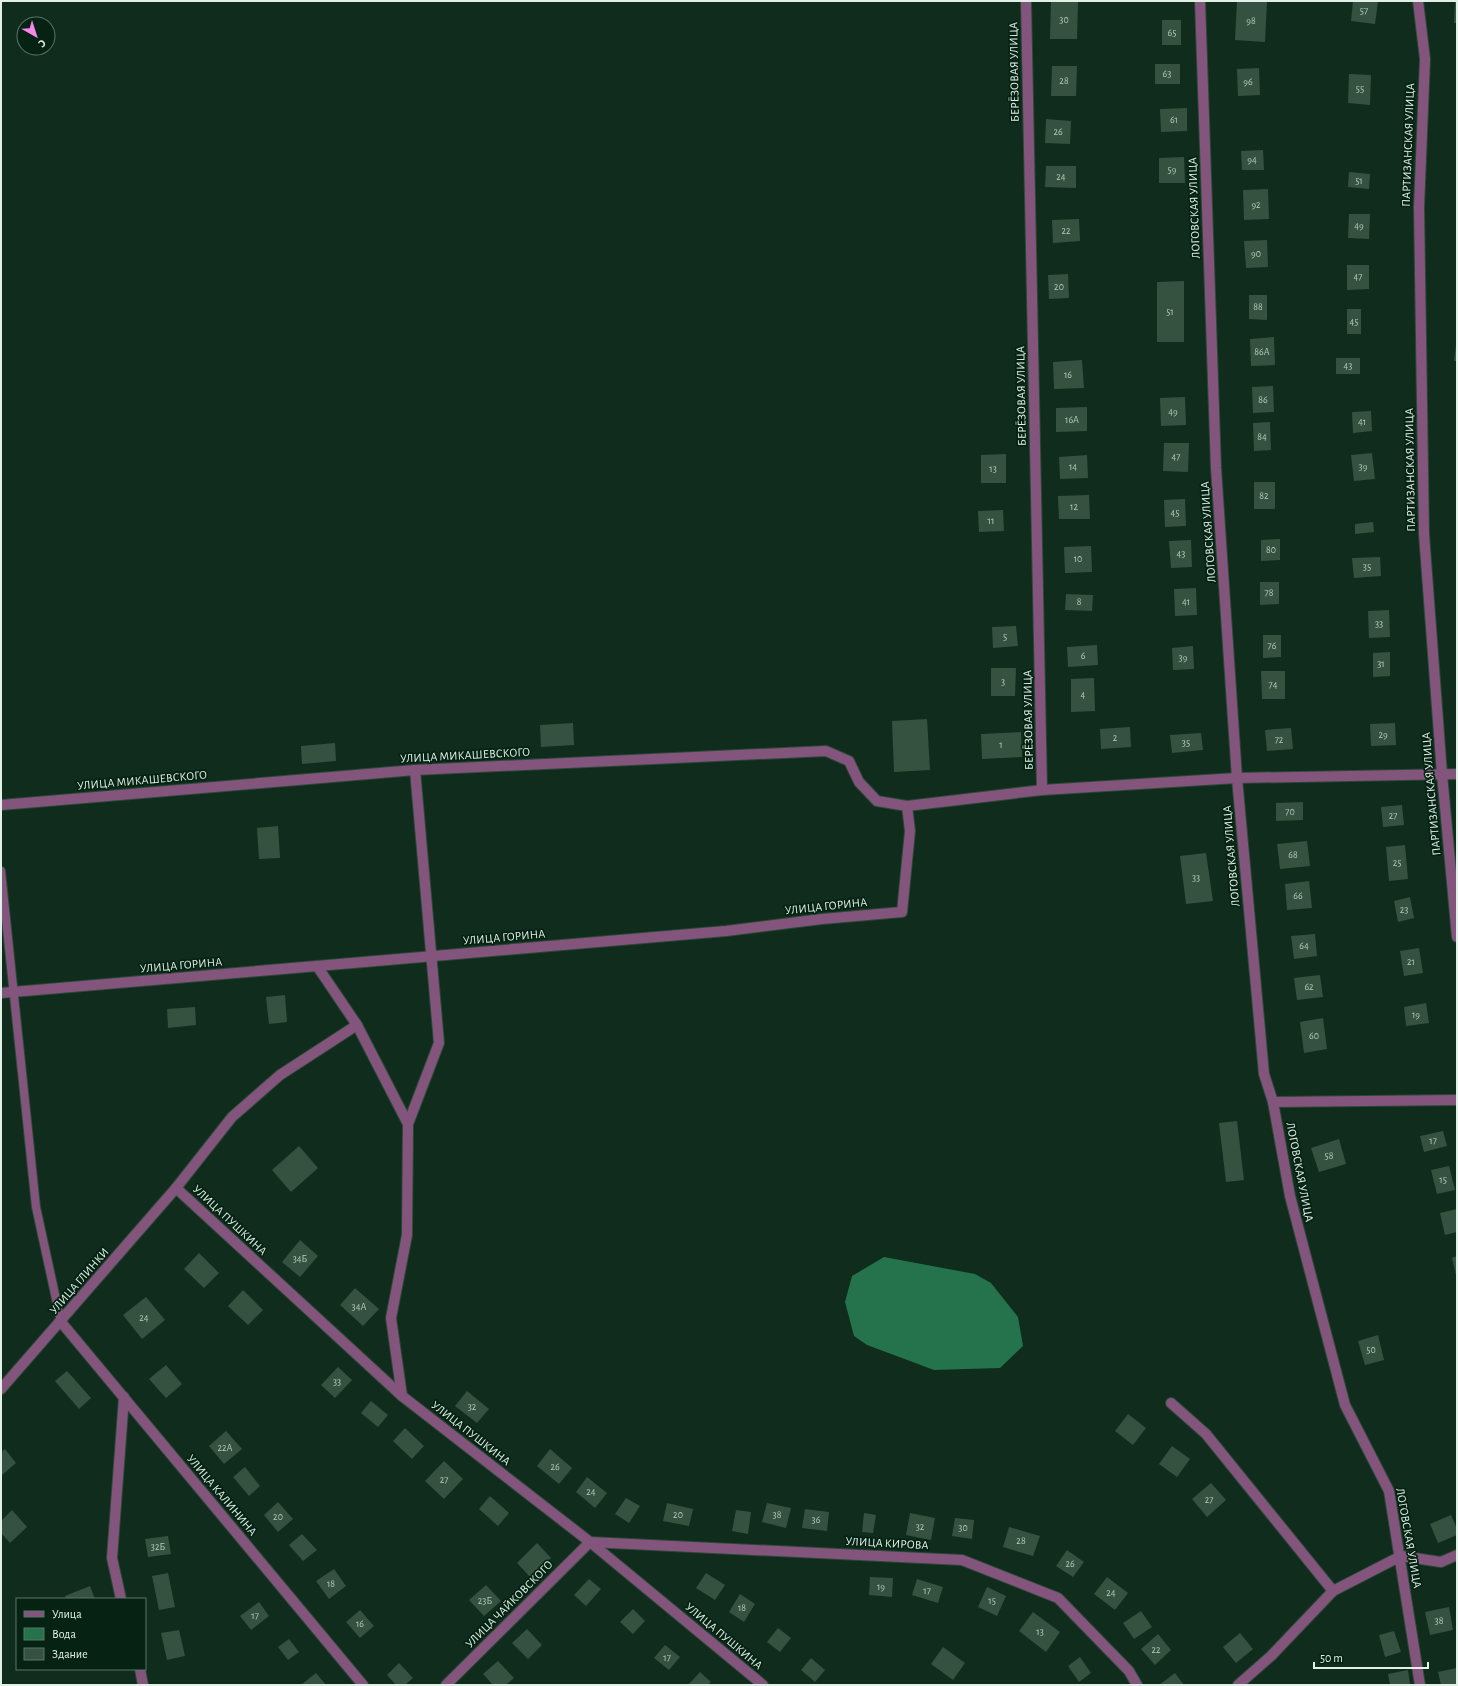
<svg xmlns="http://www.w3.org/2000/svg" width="1458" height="1686" viewBox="0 0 1458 1686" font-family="'Alegreya Sans',sans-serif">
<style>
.water{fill:#24734c}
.building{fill:#355241}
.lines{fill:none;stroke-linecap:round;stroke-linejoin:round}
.lane-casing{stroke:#2c4838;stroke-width:10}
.street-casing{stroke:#2c4838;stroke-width:12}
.lane{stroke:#83557d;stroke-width:8}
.street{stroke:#83557d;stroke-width:10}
.labels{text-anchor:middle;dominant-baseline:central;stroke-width:3.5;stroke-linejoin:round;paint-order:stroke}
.number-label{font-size:10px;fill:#b6c9be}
.street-label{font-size:12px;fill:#e1f1e7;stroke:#052213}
</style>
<rect width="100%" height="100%" fill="#0f2c1c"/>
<polygon class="water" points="884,1257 975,1274 991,1283 1018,1317 1023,1346 1000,1368 934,1370 867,1345 854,1336 845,1302 852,1276"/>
<g class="building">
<polygon points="1051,1 1078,1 1077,39 1050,39"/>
<polygon points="1237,1 1267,1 1265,42 1235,40"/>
<polygon points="1353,1 1378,1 1375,24 1351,21"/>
<polygon points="1455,1 1457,1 1457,23 1454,23"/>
<rect x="1162" y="20" width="19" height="25"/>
<rect x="1155" y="64" width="25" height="20"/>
<polygon points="1052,66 1077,66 1076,96 1051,96"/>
<polygon points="1259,68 1260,95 1238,96 1237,69"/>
<polygon points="1349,74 1371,75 1370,105 1348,103"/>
<polygon points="1187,108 1187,131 1161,132 1160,109"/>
<polygon points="1046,119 1071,121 1070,144 1045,143"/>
<polygon points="1263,150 1264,170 1242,170 1241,151"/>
<polygon points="1184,157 1185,183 1159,183 1159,158"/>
<polygon points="1046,166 1076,166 1076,188 1045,187"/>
<polygon points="1349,172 1370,174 1369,189 1348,187"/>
<polygon points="1268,189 1269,219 1244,220 1243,190"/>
<polygon points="1349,214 1370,214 1369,239 1348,238"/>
<polygon points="1079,219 1080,241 1053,243 1052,220"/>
<polygon points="1267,240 1268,267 1246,268 1244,241"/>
<polygon points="1347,265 1369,265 1369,289 1347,290"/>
<polygon points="1068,274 1069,298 1049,299 1048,275"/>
<polygon points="1184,281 1184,342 1157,342 1157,282"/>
<polygon points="1249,295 1267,295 1267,320 1249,319"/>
<rect x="1347" y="309" width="14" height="25"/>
<polygon points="1274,337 1275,365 1251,366 1250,339"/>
<polygon points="1456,345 1457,345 1457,361 1454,361"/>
<rect x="1336" y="358" width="24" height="16"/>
<polygon points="1082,360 1084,388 1054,389 1053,362"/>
<polygon points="1273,386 1274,412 1253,413 1252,387"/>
<polygon points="1185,397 1186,425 1161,426 1160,398"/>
<polygon points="1087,407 1087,431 1056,432 1056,408"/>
<polygon points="1371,411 1372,431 1353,433 1352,412"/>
<polygon points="1270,422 1271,450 1254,451 1253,423"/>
<polygon points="1164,443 1189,443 1188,472 1163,471"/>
<polygon points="1372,453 1375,479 1354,481 1351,455"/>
<polygon points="1006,454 1006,483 981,483 981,455"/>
<polygon points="1087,455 1088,478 1060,479 1059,457"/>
<rect x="1254" y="482" width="21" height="27"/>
<polygon points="1089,495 1090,519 1059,519 1058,496"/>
<polygon points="1185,499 1186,526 1165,527 1164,500"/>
<polygon points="1003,510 1004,531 979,532 978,511"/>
<polygon points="1373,522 1374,532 1355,534 1355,524"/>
<polygon points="1280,539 1280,560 1261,561 1261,540"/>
<polygon points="1191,540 1192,567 1171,568 1169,541"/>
<polygon points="1091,546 1092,572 1065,573 1064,547"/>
<polygon points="1380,557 1381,576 1354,578 1352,558"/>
<polygon points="1260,582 1279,582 1279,604 1260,605"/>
<polygon points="1196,588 1197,615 1175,616 1174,589"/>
<polygon points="1066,594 1093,595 1092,611 1065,610"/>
<polygon points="1389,610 1390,637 1369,638 1368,611"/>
<polygon points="1016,626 1018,646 993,648 992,627"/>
<polygon points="1263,635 1281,635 1281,657 1263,658"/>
<polygon points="1097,645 1098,665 1068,667 1067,647"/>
<polygon points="1193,646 1194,669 1173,670 1172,648"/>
<polygon points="1390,652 1390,676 1373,677 1373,653"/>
<polygon points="991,668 1016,668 1015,696 991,696"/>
<polygon points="1261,671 1285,671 1285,699 1262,699"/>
<polygon points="1094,678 1095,711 1071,712 1071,679"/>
<polygon points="927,719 930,770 894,772 892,721"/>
<polygon points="573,723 574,745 541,747 540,725"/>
<polygon points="1395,723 1396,745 1371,746 1370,724"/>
<polygon points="1130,727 1131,747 1101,749 1100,729"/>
<polygon points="1291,728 1293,749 1267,751 1265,730"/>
<polygon points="1021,732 1022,757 982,759 981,734"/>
<polygon points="1201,733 1203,750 1172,753 1170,735"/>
<polygon points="335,743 336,761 302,764 301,746"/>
<polygon points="1303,802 1303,820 1276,821 1276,803"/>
<polygon points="1402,805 1404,825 1383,827 1381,807"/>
<polygon points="278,826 280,858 259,859 257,828"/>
<polygon points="1307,841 1310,866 1280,869 1277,844"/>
<polygon points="1405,845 1408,879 1389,881 1386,847"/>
<polygon points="1206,853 1213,901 1186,904 1180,856"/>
<polygon points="1309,881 1312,908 1287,910 1285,884"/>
<polygon points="1410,897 1414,918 1398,922 1394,901"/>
<polygon points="1315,934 1317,956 1294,959 1291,936"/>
<polygon points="1419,948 1423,973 1404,976 1400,951"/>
<polygon points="1320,975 1323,997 1297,1000 1294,978"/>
<polygon points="285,995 287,1022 269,1024 266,997"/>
<polygon points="1426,1003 1429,1023 1406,1026 1404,1007"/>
<polygon points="195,1007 196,1025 168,1028 167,1009"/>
<polygon points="1323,1018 1327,1049 1304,1053 1300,1022"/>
<polygon points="1237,1121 1244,1180 1226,1182 1219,1123"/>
<polygon points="1443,1131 1447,1146 1424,1152 1420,1136"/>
<polygon points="1339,1139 1346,1164 1319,1172 1311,1148"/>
<polygon points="299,1146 318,1168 291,1192 272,1170"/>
<polygon points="1449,1166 1455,1190 1437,1194 1431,1170"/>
<polygon points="1457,1209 1457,1232 1445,1235 1440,1213"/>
<polygon points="300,1240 318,1256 300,1277 282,1262"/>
<polygon points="199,1253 219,1273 204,1288 184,1269"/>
<polygon points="1457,1256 1457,1274 1456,1275 1452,1258"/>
<polygon points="355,1288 379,1309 363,1326 340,1305"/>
<polygon points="243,1290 263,1310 248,1325 228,1306"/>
<polygon points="146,1297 165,1320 142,1339 123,1315"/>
<polygon points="1378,1335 1384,1360 1365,1365 1358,1341"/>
<polygon points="166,1365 182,1384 166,1398 149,1379"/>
<polygon points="338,1367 352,1380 335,1398 321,1385"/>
<polygon points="67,1371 91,1398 79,1409 55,1381"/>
<polygon points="467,1391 489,1409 477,1423 455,1406"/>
<polygon points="371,1401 388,1415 378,1427 361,1413"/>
<polygon points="1128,1414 1146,1428 1133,1445 1115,1431"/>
<polygon points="405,1428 424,1446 412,1459 393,1441"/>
<polygon points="226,1431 242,1449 224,1464 209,1446"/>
<polygon points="1172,1446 1190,1459 1177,1477 1159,1464"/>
<polygon points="5,1449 16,1463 2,1475 1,1473 1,1452"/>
<polygon points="550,1449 572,1468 559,1484 537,1466"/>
<polygon points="444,1461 463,1479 444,1499 425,1481"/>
<polygon points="245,1467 260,1486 249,1496 233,1477"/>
<polygon points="587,1477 607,1493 595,1508 576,1492"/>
<polygon points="1211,1483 1226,1500 1207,1517 1192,1499"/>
<polygon points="490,1496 509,1513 498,1526 479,1509"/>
<polygon points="626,1498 640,1506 629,1523 615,1514"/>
<polygon points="278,1502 293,1519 278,1532 264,1515"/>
<polygon points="667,1503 693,1509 689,1526 663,1521"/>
<polygon points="767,1503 791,1508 786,1528 762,1522"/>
<polygon points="805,1509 829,1512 827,1531 802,1528"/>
<polygon points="12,1510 27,1527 10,1543 1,1533 1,1521"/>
<polygon points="736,1510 751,1512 748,1534 732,1531"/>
<polygon points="864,1513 876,1515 873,1533 862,1532"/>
<polygon points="910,1513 935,1518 931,1540 906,1535"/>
<polygon points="1451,1515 1457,1529 1457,1535 1438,1543 1430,1524"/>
<polygon points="955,1518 974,1520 972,1539 952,1536"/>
<polygon points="1009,1527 1040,1536 1033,1556 1003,1547"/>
<polygon points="302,1534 317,1550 303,1561 289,1545"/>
<polygon points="168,1536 171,1554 148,1557 145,1539"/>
<polygon points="537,1543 551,1558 531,1578 517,1563"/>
<polygon points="1067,1550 1084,1562 1073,1577 1056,1566"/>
<polygon points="334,1569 346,1586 329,1599 316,1581"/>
<polygon points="168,1573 175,1607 159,1610 152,1576"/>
<polygon points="706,1573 725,1585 715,1600 696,1588"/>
<polygon points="870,1577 893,1578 892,1597 869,1595"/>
<polygon points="1107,1577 1128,1593 1115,1610 1094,1594"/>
<polygon points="589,1579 601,1589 586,1606 574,1595"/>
<polygon points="917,1579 943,1587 938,1603 912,1595"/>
<polygon points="486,1585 501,1601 484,1616 469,1600"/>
<polygon points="90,1586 95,1599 66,1599 65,1596"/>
<polygon points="987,1587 1006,1596 997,1616 978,1607"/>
<polygon points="740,1594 755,1604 744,1622 729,1612"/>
<polygon points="259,1602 269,1616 251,1630 240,1616"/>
<polygon points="1449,1607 1453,1630 1430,1635 1425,1612"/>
<polygon points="633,1609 645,1621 633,1634 620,1622"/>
<polygon points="360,1610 374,1626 360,1638 346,1622"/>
<polygon points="1141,1611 1152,1627 1134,1639 1123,1623"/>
<polygon points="1033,1612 1060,1632 1046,1652 1019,1631"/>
<polygon points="778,1628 791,1638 780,1652 767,1642"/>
<polygon points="527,1629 542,1645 528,1659 512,1643"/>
<polygon points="179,1630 185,1656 167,1660 161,1633"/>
<polygon points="1394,1631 1401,1652 1385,1657 1379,1635"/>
<polygon points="1240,1633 1253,1649 1236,1663 1223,1647"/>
<polygon points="1158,1634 1171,1650 1155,1665 1141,1649"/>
<polygon points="289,1639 299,1652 288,1660 278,1647"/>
<polygon points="665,1645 680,1657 669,1670 654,1658"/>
<polygon points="943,1647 965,1663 953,1680 931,1664"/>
<polygon points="1080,1657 1091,1673 1079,1682 1068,1666"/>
<polygon points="811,1658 825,1670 815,1682 801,1670"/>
<polygon points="498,1661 514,1678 506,1685 493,1685 483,1674"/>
<polygon points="399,1663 413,1678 405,1685 396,1685 387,1675"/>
<polygon points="1457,1668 1457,1685 1441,1685 1438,1672"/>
<polygon points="1408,1670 1410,1684 1390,1685 1388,1674"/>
<polygon points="700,1672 711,1682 708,1685 688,1685"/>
<polygon points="316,1673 326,1685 301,1685"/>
<polygon points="1175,1673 1184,1685 1159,1685"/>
</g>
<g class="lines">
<defs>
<polyline id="lane" points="1,871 36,1207 61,1322"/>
<g id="street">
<polyline points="1026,1 1042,790"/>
<polyline points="1200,1 1216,468 1237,778 1264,1074 1273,1102 1290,1196 1345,1405 1389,1491 1420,1685"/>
<polyline points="1418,1 1425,59 1419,207 1424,534 1442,774 1457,937"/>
<polyline points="1,805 415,770 826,751 849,761 859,782 877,801 907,806 1042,790 1237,778 1457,774"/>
<polyline points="317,966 357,1025 408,1124"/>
<polyline points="1,993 726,931 822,919 902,912 910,831 907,806"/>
<polyline points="1273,1102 1457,1100"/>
<polyline points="176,1188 402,1396 590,1542 763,1685"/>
<polyline points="61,1322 363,1685"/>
<polyline points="1,1389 176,1188 232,1117 280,1075 357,1025"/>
<polyline points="402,1396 391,1318 407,1235 408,1124 439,1043 415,770"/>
<polyline points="1171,1403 1206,1434 1333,1591"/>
<polyline points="121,1599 112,1558 124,1397"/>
<polyline points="140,1669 143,1685"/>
<polyline points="446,1685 590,1542 962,1560 1058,1598 1129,1671 1137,1685"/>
<polyline points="1238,1685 1271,1656 1333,1591 1401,1556 1441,1562 1457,1555"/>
</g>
</defs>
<use href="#lane" class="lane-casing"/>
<use href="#street" class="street-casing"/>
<use href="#lane" class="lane"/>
<use href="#street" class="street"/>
</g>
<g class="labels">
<g class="number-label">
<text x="1364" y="11">57</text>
<text x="1064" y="20">30</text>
<text x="1251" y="21">98</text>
<text x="1172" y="33">65</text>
<text x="1167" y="74">63</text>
<text x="1064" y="81">28</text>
<text x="1248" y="82">96</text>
<text x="1360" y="89">55</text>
<text x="1174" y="120">61</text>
<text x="1058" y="132">26</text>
<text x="1252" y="160">94</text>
<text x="1172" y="170">59</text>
<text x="1061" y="177">24</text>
<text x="1359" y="181">51</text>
<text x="1256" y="205">92</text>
<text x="1359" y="226">49</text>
<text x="1066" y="231">22</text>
<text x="1256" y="254">90</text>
<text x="1358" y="277">47</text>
<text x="1059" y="287">20</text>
<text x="1258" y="307">88</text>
<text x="1170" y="312">51</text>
<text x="1354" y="322">45</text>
<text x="1262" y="352">86А</text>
<text x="1348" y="366">43</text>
<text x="1068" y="375">16</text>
<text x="1263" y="400">86</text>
<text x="1173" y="412">49</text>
<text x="1072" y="420">16А</text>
<text x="1362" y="422">41</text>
<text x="1262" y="437">84</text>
<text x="1176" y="457">47</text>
<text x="1073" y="467">14</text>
<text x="1363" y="467">39</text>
<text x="993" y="469">13</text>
<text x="1264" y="496">82</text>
<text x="1074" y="507">12</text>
<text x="1175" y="513">45</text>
<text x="991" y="521">11</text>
<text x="1271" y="550">80</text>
<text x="1181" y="554">43</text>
<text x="1078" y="559">10</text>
<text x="1367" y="567">35</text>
<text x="1269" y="593">78</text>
<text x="1079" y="602">8</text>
<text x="1186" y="602">41</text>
<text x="1379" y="624">33</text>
<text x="1005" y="637">5</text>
<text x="1272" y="646">76</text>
<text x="1083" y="656">6</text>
<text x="1183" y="658">39</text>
<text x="1381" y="664">31</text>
<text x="1003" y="682">3</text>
<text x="1273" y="685">74</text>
<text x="1083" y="695">4</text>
<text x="1383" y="735">29</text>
<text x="1115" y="738">2</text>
<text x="1279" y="740">72</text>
<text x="1186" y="743">35</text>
<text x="1001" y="745">1</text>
<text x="1290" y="812">70</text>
<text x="1393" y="816">27</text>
<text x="1293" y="855">68</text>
<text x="1397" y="863">25</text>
<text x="1196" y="878">33</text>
<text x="1298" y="896">66</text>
<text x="1404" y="910">23</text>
<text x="1304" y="946">64</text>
<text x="1411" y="962">21</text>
<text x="1309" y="987">62</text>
<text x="1416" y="1015">19</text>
<text x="1314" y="1036">60</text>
<text x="1433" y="1141">17</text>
<text x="1329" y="1156">58</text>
<text x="1443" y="1180">15</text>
<text x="300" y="1259">34Б</text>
<text x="359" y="1307">34А</text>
<text x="144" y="1318">24</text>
<text x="1371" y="1350">50</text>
<text x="337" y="1382">33</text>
<text x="472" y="1407">32</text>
<text x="225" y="1448">22А</text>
<text x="555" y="1467">26</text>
<text x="444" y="1480">27</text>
<text x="591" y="1492">24</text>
<text x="1209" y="1500">27</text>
<text x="678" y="1515">20</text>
<text x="777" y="1515">38</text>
<text x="278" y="1517">20</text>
<text x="816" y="1520">36</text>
<text x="920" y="1527">32</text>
<text x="963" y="1528">30</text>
<text x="1021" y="1541">28</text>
<text x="158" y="1547">32Б</text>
<text x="1070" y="1564">26</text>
<text x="331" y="1584">18</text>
<text x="881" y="1587">19</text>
<text x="927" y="1591">17</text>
<text x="1111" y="1593">24</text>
<text x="485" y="1601">23Б</text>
<text x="992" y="1601">15</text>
<text x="742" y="1608">18</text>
<text x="255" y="1616">17</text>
<text x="1439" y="1621">38</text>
<text x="360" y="1624">16</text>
<text x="1040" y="1632">13</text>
<text x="1156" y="1650">22</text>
<text x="667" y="1658">17</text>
</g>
<g class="street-label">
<text transform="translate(1014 72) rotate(-91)">БЕРЁЗОВАЯ УЛИЦА</text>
<text transform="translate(1408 145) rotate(-88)">ПАРТИЗАНСКАЯ УЛИЦА</text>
<text transform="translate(1194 208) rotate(-92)">ЛОГОВСКАЯ УЛИЦА</text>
<text transform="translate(1021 396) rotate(-91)">БЕРЁЗОВАЯ УЛИЦА</text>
<text transform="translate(1410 470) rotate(-91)">ПАРТИЗАНСКАЯ УЛИЦА</text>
<text transform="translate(1208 532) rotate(-94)">ЛОГОВСКАЯ УЛИЦА</text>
<text transform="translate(1028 720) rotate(-91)">БЕРЁЗОВАЯ УЛИЦА</text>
<text transform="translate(465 755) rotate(-3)">УЛИЦА МИКАШЕВСКОГО</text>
<text transform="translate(142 780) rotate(-5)">УЛИЦА МИКАШЕВСКОГО</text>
<text transform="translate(1431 794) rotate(-95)">ПАРТИЗАНСКАЯ УЛИЦА</text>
<text transform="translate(1231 856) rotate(-95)">ЛОГОВСКАЯ УЛИЦА</text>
<text transform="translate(826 906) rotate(-6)">УЛИЦА ГОРИНА</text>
<text transform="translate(504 937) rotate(-5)">УЛИЦА ГОРИНА</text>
<text transform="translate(181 965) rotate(-5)">УЛИЦА ГОРИНА</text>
<text transform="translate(1300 1172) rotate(79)">ЛОГОВСКАЯ УЛИЦА</text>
<text transform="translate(230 1220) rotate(43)">УЛИЦА ПУШКИНА</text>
<text transform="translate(79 1281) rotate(-49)">УЛИЦА ГЛИНКИ</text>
<text transform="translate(471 1433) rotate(38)">УЛИЦА ПУШКИНА</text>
<text transform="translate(222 1495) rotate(50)">УЛИЦА КАЛИНИНА</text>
<text transform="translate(1409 1538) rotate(80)">ЛОГОВСКАЯ УЛИЦА</text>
<text transform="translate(887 1543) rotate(3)">УЛИЦА КИРОВА</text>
<text transform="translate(509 1604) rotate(-45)">УЛИЦА ЧАЙКОВСКОГО</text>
<text transform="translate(724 1636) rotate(40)">УЛИЦА ПУШКИНА</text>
</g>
</g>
<rect width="1458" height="1686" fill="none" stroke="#e1f1e7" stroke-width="4"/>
<rect x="16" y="1598" width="130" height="72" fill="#052213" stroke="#5d7568"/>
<rect x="24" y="1611" width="20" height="6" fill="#83557d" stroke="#5d7568"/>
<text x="52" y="1618" font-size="12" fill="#e1f1e7">Улица</text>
<rect x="24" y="1628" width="20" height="12" fill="#24734c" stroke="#5d7568"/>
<text x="52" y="1638" font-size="12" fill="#e1f1e7">Вода</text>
<rect x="24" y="1648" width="20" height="12" fill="#355241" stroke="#5d7568"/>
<text x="52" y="1658" font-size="12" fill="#e1f1e7">Здание</text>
<g transform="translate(36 36) rotate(141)"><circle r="19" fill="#052213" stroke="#5d7568"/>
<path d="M0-3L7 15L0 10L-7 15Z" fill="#f788eb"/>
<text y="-6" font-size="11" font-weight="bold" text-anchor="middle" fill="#e1f1e7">С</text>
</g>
<path d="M1314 1662v6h114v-6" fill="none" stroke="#e1f1e7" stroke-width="2"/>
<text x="1320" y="1662" font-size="12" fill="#e1f1e7" stroke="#052213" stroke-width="3" paint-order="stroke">50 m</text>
</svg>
